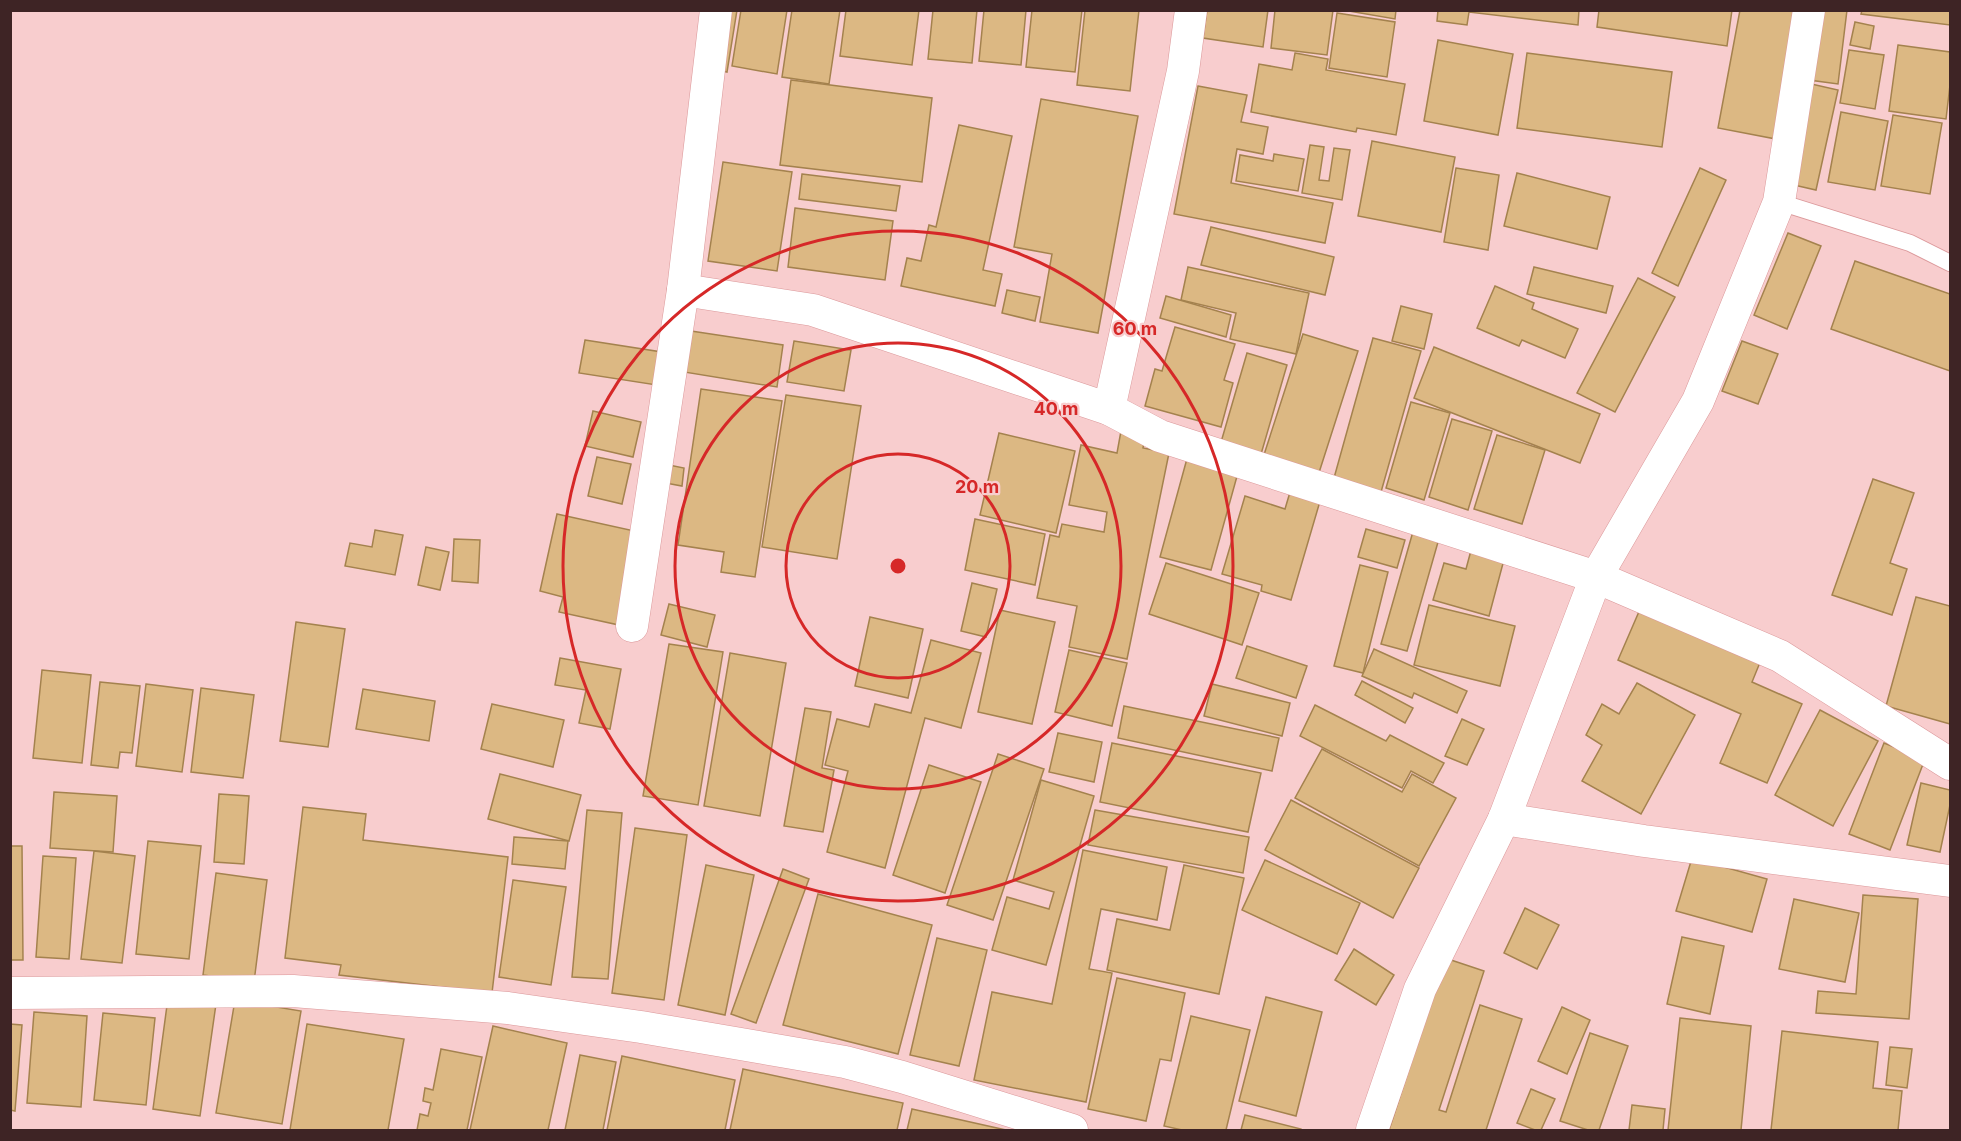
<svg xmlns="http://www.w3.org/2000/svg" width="1961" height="1141" viewBox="0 0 1961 1141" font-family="Inter,sans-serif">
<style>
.building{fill:#dcb883;stroke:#a4824e;stroke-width:1.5}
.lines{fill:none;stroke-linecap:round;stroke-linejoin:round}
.lane-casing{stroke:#db989a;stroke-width:18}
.street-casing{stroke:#db989a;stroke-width:33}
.lane{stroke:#fff;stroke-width:16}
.street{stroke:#fff;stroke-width:32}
.ring{fill:none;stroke:#d62828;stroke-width:3}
.centre{fill:#d62828;stroke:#f8cdce;stroke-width:3}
.ring-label{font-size:18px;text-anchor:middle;font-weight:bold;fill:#d62828;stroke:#f8cdce;stroke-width:4.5;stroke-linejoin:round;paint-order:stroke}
</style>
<rect width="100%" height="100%" fill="#f8cdce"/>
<g class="building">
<polygon points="721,10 737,10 727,72 712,69"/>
<polygon points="741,10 787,10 777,74 732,66"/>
<polygon points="792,10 840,10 829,84 782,77"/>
<polygon points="846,10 919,10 912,65 840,56"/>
<polygon points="933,10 977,10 972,63 928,59"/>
<polygon points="984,10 1026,10 1021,65 979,61"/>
<polygon points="1032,10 1082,10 1075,72 1026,67"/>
<polygon points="1085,10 1139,10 1130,91 1077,85"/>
<polygon points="1207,10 1268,10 1263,47 1203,38"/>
<polygon points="1275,10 1333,10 1327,55 1271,48"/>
<polygon points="1343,10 1396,10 1395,19"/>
<polygon points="1438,10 1579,10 1578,25 1469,12 1467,25 1437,21"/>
<polygon points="1599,10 1732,10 1727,46 1597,27"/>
<polygon points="1740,10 1801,10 1776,139 1718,128"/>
<polygon points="1818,10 1847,10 1838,84 1809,80"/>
<polygon points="1862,10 1950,10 1950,25 1861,14"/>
<polygon points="1337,13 1395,22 1387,77 1329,68"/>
<polygon points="1855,22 1874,26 1870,49 1850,45"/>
<polygon points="1438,40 1513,54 1498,135 1424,121"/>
<polygon points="1898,45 1950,52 1950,85 1946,119 1889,111"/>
<polygon points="1849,50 1884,55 1875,109 1840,103"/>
<polygon points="1295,53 1328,59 1326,70 1405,84 1396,135 1357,128 1356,132 1251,112 1259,64 1292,70"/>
<polygon points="1527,53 1672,72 1662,147 1517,128"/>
<polygon points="791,80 932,98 922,182 780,165"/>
<polygon points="1807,83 1838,90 1816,190 1785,183"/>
<polygon points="1198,86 1247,95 1241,122 1268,127 1263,154 1237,149 1231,183 1333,203 1325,243 1174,214"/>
<polygon points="1041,99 1138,116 1098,333 1040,322 1052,254 1014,247"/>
<polygon points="1841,112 1888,121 1875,190 1828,182"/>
<polygon points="1893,115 1942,123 1930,194 1881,186"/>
<polygon points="959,125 1012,136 983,270 1002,274 995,306 901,286 907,258 921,261 929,225 936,227"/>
<polygon points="1372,141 1455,157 1441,232 1358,216"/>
<polygon points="1310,145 1324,147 1319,180 1329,181 1334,148 1350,150 1342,200 1302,193"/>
<polygon points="1274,154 1304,159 1298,191 1236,181 1240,155 1273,161"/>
<polygon points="723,162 792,172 777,271 708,261"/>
<polygon points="1456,168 1499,175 1488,250 1444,242"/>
<polygon points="1700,168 1726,180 1678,286 1652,273"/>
<polygon points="1517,173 1610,197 1597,249 1504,226"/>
<polygon points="802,174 900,186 896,211 799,199"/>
<polygon points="795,208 893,221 885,280 788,267"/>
<polygon points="1211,227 1334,257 1325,295 1201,265"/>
<polygon points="1788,233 1821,246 1787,329 1754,315"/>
<polygon points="1855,261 1950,294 1950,371 1831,329"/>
<polygon points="1188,267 1309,293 1296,354 1230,339 1236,313 1181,300"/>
<polygon points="1534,267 1613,286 1606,313 1527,294"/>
<polygon points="1638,278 1675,297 1615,412 1577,393"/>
<polygon points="1495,286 1534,303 1532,309 1578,329 1565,358 1522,340 1519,346 1477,328"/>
<polygon points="1007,290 1040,297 1035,321 1002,313"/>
<polygon points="1166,296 1231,315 1226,337 1160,318"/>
<polygon points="1401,306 1432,314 1424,349 1392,341"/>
<polygon points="1175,327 1235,344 1224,380 1233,383 1221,427 1145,406 1155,369 1162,371"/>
<polygon points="691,331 783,345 777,387 684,372"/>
<polygon points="1303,334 1358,351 1316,482 1261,464"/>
<polygon points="1373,338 1421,351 1381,492 1334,478"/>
<polygon points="585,340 668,353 663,386 579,373"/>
<polygon points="794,341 851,350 844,391 787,382"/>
<polygon points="1742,341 1778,354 1758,404 1722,391"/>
<polygon points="1434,347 1600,414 1580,463 1414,398"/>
<polygon points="1247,353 1287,365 1259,461 1219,449"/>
<polygon points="701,389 782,401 755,577 721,572 724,552 678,545"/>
<polygon points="786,395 861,406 837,559 762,547"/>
<polygon points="1411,402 1450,413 1424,500 1386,488"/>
<polygon points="593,411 641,422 633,457 585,446"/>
<polygon points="1452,419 1492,431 1468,510 1429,497"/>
<polygon points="1121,431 1145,437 1143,448 1169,453 1127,659 1069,647 1077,606 1037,598 1050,535 1059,537 1062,524 1104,532 1107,512 1069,505 1081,445 1117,453"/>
<polygon points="999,433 1075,451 1056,533 980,515"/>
<polygon points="1497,435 1545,450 1522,524 1474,509"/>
<polygon points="1188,455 1239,469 1211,570 1160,557"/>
<polygon points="597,457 631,464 622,504 588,496"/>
<polygon points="664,464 684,468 682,486 660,482"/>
<polygon points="1873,479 1914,493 1890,563 1907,569 1892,615 1832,595"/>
<polygon points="1293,482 1323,491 1291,600 1261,591 1262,585 1222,574 1245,496 1285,509"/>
<polygon points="557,514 639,532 619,625 559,612 563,597 540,591"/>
<polygon points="975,519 1045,534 1035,585 965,570"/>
<polygon points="1414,528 1440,535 1407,651 1381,644"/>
<polygon points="1366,529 1405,540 1397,568 1358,557"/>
<polygon points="375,530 403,535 395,575 345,566 350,543 372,547"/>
<polygon points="454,539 480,540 478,583 452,581"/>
<polygon points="1473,543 1506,552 1489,616 1433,600 1444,563 1466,569"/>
<polygon points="426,547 449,552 440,590 418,585"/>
<polygon points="1166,563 1259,593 1242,645 1149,614"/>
<polygon points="1360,565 1388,572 1363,673 1334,666"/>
<polygon points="972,583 997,589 986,637 961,631"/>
<polygon points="1916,597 1950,606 1950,724 1886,706"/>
<polygon points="669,604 715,615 707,647 661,635"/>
<polygon points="1429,605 1515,626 1500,686 1414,665"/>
<polygon points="1641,607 1761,660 1752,682 1802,704 1767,783 1720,763 1741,714 1618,660"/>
<polygon points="1000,610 1055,622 1032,724 978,712"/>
<polygon points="870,617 923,629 908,698 855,686"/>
<polygon points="296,622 345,629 328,747 280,741"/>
<polygon points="931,640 981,653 961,728 925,718 885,868 827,852 848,771 825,765 837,719 869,727 875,704 911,713"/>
<polygon points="669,644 723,652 698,805 643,796"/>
<polygon points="1247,646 1307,666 1296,698 1236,678"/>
<polygon points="1374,649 1467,691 1457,713 1414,693 1412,698 1362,676"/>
<polygon points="1069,650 1127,663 1112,726 1055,712"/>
<polygon points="730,653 786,663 760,816 704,806"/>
<polygon points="560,658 621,669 610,729 579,723 586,690 555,685"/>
<polygon points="42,670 91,675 82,763 33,758"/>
<polygon points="1362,681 1413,708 1405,723 1355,695"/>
<polygon points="100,682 140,686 132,753 120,752 118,768 91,765"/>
<polygon points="1637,683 1695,715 1641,814 1582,781 1602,745 1586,735 1602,704 1619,714"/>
<polygon points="146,684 193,690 182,772 136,766"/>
<polygon points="1212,684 1290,703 1282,736 1204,716"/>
<polygon points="201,688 254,695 243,778 191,772"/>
<polygon points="363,689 435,701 429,741 356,729"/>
<polygon points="492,704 564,720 553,767 481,749"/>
<polygon points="1315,705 1386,741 1390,735 1444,763 1433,783 1411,771 1402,788 1300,736"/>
<polygon points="1124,706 1279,738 1272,771 1118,738"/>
<polygon points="805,708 831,712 822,768 834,770 823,832 784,826"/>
<polygon points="1820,710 1878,741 1833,826 1775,795"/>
<polygon points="1462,719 1484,729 1467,765 1445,756"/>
<polygon points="1058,733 1102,742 1094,782 1049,772"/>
<polygon points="1112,743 1261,773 1248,832 1100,802"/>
<polygon points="1884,743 1925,759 1890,850 1849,834"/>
<polygon points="1322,749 1402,792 1412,774 1456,798 1419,866 1295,798"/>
<polygon points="998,754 1044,769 993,920 947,905"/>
<polygon points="929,765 981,782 945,893 893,875"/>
<polygon points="500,774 581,795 569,841 488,819"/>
<polygon points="1041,780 1094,796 1046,965 992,950 1007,897 1049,909 1054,892 1013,880"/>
<polygon points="1921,783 1950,790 1950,805 1940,852 1907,845"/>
<polygon points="54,792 117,796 113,852 50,848"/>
<polygon points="219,794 249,796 244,864 214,862"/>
<polygon points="1291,800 1419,868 1393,918 1265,850"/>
<polygon points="303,807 366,814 363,840 508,857 492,993 339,975 341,965 285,958"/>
<polygon points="587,810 622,813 608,979 572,977"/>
<polygon points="1095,810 1249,837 1243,873 1088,845"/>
<polygon points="635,828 687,835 664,1000 612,993"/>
<polygon points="514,837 568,841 565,869 512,864"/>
<polygon points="148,841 201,846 189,959 136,954"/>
<polygon points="10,846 22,846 23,960 10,960"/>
<polygon points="1083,850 1167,867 1157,920 1101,909 1089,969 1112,973 1086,1102 974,1080 992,992 1052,1004"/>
<polygon points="94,851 135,856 122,963 81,959"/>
<polygon points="43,856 76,858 69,959 36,957"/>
<polygon points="1692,858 1767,879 1752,932 1676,911"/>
<polygon points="1265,860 1360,903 1337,954 1242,910"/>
<polygon points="706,865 754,875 725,1015 678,1005"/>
<polygon points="1184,865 1244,878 1219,994 1107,970 1117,919 1170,930"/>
<polygon points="783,869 809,879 756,1023 731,1014"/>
<polygon points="216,873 267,880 254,982 203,975"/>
<polygon points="513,880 566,887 551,985 499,977"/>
<polygon points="818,894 932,925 898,1054 783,1025"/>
<polygon points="1863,895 1918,899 1909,1019 1816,1013 1818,991 1856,994"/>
<polygon points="1794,899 1859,913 1845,982 1779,969"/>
<polygon points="1525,908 1559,925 1537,969 1504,953"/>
<polygon points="1682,937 1724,946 1710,1014 1667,1004"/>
<polygon points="937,938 987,950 959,1066 910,1055"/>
<polygon points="1354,949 1394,975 1376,1005 1335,980"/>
<polygon points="1445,958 1484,971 1439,1110 1446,1112 1480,1005 1522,1019 1486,1130 1389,1130"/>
<polygon points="1117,978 1185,993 1171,1061 1160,1059 1146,1121 1088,1109"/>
<polygon points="1266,997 1322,1012 1296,1116 1239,1101"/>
<polygon points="168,998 216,1004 200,1116 153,1109"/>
<polygon points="235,1000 301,1011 282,1124 216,1113"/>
<polygon points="1562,1007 1590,1020 1567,1074 1538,1061"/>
<polygon points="34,1012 87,1016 81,1107 27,1103"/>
<polygon points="103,1013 155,1018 146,1105 94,1100"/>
<polygon points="1191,1016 1250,1030 1226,1130 1182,1130 1164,1126"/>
<polygon points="1680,1018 1751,1026 1741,1130 1668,1130"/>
<polygon points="10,1024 22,1025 15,1111 10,1110"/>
<polygon points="307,1024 404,1039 388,1130 290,1130"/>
<polygon points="493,1026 567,1043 548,1130 470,1130"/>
<polygon points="1782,1031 1878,1042 1873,1088 1902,1091 1898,1130 1771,1130"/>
<polygon points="1590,1033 1628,1046 1599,1130 1588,1130 1560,1121"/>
<polygon points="1890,1047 1912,1049 1907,1088 1886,1085"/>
<polygon points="441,1049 482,1057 467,1130 417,1130 420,1114 428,1116 431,1103 423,1101 425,1088 433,1090"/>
<polygon points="580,1055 616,1062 603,1130 565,1130"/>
<polygon points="622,1056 735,1080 725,1130 607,1130"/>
<polygon points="743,1069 903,1103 897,1130 730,1130"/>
<polygon points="1531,1089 1555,1099 1541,1130 1535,1130 1517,1123"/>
<polygon points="1632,1105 1665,1109 1663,1130 1629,1130"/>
<polygon points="912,1109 1006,1130 907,1130"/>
<polygon points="1245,1115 1301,1129 1301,1130 1241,1130"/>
</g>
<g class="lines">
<defs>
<polyline id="lane" points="1779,202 1910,243 1950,263"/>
<g id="street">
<polyline points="683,290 813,310 1109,409 1160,436 1596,577 1780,656 1950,764"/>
<polyline points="1109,409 1183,71 1191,10"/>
<polyline points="632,626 683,290 716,10"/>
<polyline points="1504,819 1644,841 1950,881"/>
<polyline points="10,993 293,991 508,1008 641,1027 845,1062 902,1077 1072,1130"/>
<polyline points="1372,1130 1420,989 1504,819 1596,577 1698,401 1779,202 1809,10"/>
</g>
</defs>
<use href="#lane" class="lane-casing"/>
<use href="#street" class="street-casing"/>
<use href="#lane" class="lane"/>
<use href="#street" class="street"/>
</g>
<g class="ring">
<circle cx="898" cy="566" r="112"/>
<circle cx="898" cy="566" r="223"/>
<circle cx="898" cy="566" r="335"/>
</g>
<circle cx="898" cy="566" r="9" class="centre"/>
<g class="ring-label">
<text x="1135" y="335">60 m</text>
<text x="1056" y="415">40 m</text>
<text x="977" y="493">20 m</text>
</g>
<rect width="1961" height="1141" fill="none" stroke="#3e2425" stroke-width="24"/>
</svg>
